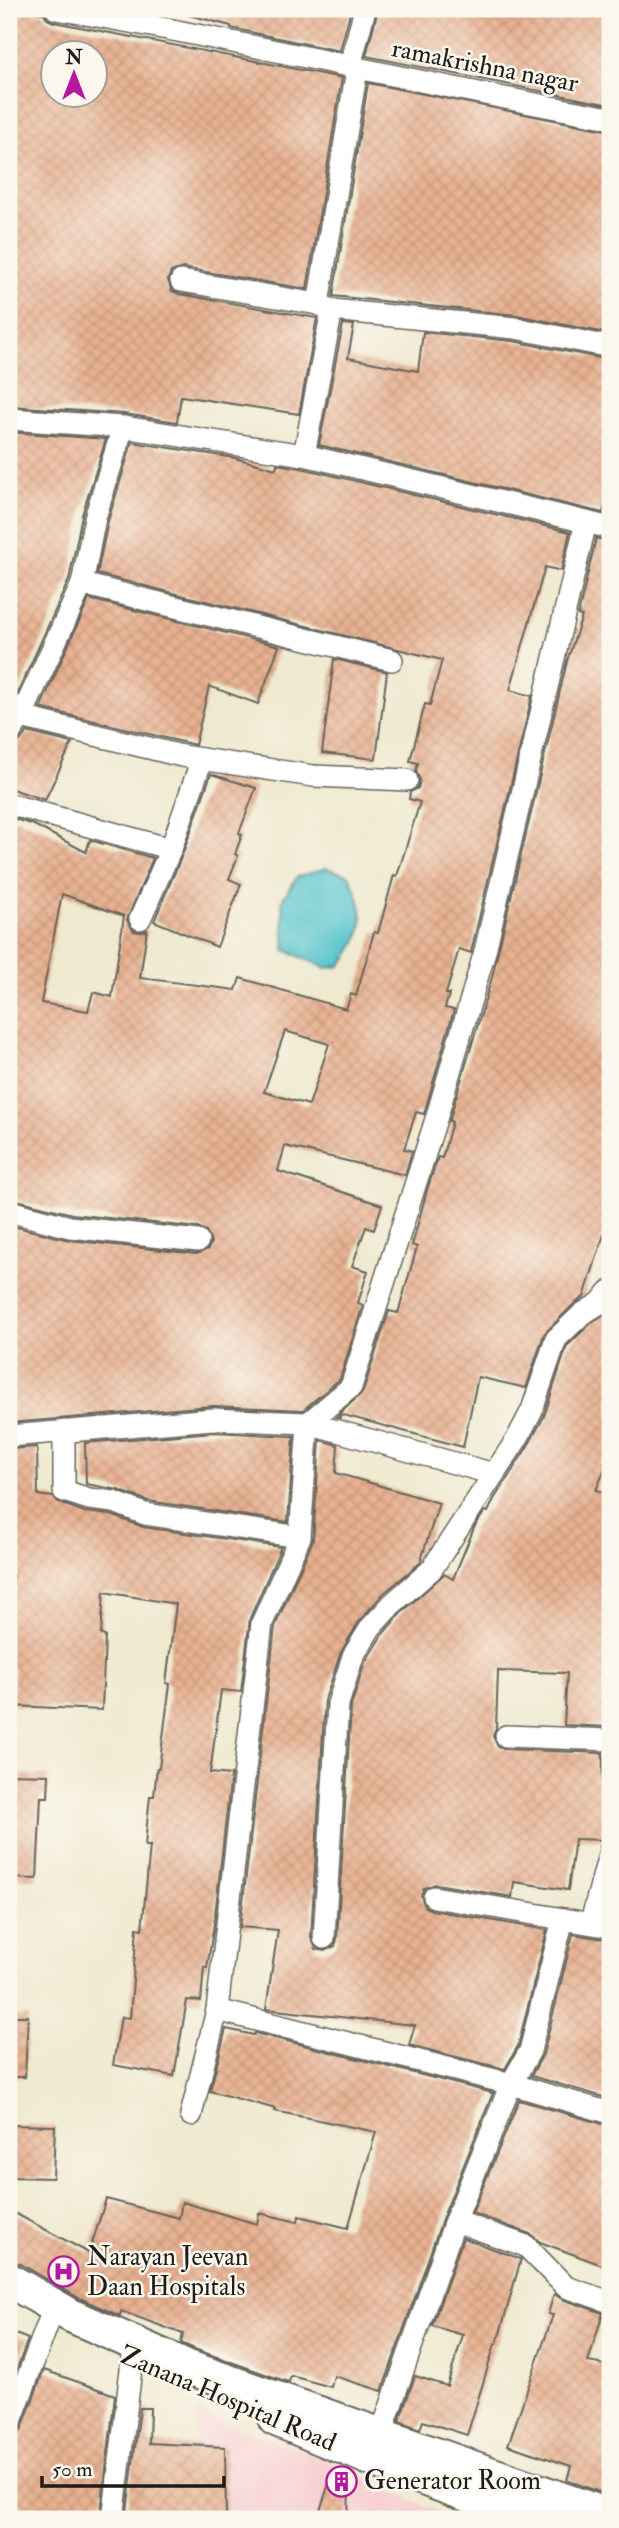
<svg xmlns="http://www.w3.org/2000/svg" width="619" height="2528" viewBox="0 0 619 2528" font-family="'IM FELL Double Pica',serif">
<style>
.built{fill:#f7cfd0}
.water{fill:#55c3cd;stroke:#387074;stroke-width:2}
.building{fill:url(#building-cross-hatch);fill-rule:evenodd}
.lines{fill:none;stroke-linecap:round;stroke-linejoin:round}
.minor-casing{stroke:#66645b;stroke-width:24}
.primary-casing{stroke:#66645b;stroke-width:37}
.path{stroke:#66645b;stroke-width:4.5;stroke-dasharray:2 5;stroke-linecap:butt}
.minor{stroke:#fff;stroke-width:21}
.primary{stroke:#fff;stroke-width:33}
.labels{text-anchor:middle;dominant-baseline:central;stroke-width:5;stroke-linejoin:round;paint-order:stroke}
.street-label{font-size:26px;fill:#1c1c1c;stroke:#fbf7ec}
.poi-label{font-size:26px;fill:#1c1c1c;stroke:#fbf7ec;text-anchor:start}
</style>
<defs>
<pattern id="building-cross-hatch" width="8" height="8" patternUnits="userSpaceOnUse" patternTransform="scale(1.75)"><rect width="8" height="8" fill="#e8b191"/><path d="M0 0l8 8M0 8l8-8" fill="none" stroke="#c6987c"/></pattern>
</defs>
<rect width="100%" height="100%" fill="#fbf7ec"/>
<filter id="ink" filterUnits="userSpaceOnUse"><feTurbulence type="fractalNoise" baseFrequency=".0143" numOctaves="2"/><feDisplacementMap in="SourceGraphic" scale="14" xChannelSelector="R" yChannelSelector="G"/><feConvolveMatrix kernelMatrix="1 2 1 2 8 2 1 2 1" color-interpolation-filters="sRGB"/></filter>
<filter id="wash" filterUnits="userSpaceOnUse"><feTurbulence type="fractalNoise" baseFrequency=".00686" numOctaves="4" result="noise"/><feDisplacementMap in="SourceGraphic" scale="28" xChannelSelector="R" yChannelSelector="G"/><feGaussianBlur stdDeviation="1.57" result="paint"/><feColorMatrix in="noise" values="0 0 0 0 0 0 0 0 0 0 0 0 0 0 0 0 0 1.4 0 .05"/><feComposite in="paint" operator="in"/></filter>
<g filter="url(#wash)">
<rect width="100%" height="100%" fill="#efe9cf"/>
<polygon class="built" points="198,2412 329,2460 452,2519 186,2519"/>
<path class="water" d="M326,868L349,875C367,913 368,933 340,966L326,968L285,950L282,900L297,877Z"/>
<g id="blocks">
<g class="building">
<path d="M9,9L44,13L47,19L54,22L342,78L307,289L183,268L171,272L168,280L172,291L179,294L317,318L299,414L181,396L177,422L124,414L9,406ZM52,52H94V94H52Z"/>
<polygon points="189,9 351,9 340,51 231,28 231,26 189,15"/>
<polygon points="378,9 610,9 610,105 366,56"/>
<polygon points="368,83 610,131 610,334 516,315 333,296"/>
<polygon points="343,324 354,325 348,358 418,371 423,332 513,341 610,360 610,484 603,513 319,445"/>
<polygon points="9,432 106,439 82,515 69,580 9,712"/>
<path d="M132,442L235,458L276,469L277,464L301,468L570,532L561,571L545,567L510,690L532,696L472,948L471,953L459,949L446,994H449L445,1008L454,1010L424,1114L416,1112L404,1149L412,1151L405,1175L285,1146L278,1171L382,1205L374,1230L366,1227L352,1266L368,1271L358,1303L363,1305L340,1379L303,1410L212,1406L9,1423V1225L69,1240L197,1254L208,1249L211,1242L206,1231L199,1228L72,1214L9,1198V828L15,819L34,825L86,852L90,840L153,858L127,920L134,931L141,932L147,930L140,978L236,990L240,978L346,1009L351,994L356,996L374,932L378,933L394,875L397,876L420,802L409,799L410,792L418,788L420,780L416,771L418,763L410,761L425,704L430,705L442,660L97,574L108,521ZM62,894L124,916L112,997L93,992L88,1011L41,1003ZM285,1031L329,1044L309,1105L264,1092Z"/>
<polygon points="596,538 610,542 610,1233 605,1231 584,1297 573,1305 544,1334 526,1388 478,1377 463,1447 340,1414 340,1418 336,1417 363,1392 389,1311 398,1313 417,1247 412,1245 428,1187 438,1157 442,1158 452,1122 449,1121 492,977 567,661 582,616 578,615"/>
<polygon points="89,599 279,646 258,704 209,686 195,745 40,708"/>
<polygon points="334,659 387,672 376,759 322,753"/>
<polygon points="27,732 72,743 45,800 9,788 9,747 19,742"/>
<polygon points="211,774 256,788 239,833 242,835 235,854 238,856 229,879 241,884 217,947 154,921 183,853"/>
<polygon points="604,1316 610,1318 610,1457 596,1490 610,1494 610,1727 564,1725 567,1673 498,1671 496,1728 493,1736 498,1747 505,1749 603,1753 602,1808 610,1809 610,1838 603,1840 575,1839 568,1890 514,1882 512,1897 436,1884 424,1888 421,1895 425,1907 432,1910 547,1930 518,2046 505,2069 409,2045 415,2025 266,2009 278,1930 240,1927 275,1626 313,1540 320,1440 338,1445 336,1473 439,1503 420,1563 383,1594 360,1620 341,1652 325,1700 311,1937 316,1949 324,1951 335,1946 337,1939 351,1706 365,1662 382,1635 401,1613 444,1574 453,1579 474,1528 485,1511 488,1512 494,1499 528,1446 544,1416 567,1346 590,1324"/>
<polygon points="213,1432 294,1436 288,1522 148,1501 118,1490 86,1484 85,1443"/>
<polygon points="37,1447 38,1495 53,1497 60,1503 85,1512 111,1515 143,1527 281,1547 250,1618 241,1692 221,1690 210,1773 231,1775 214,1924 207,1968 204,1967 201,2001 187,2000 174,2076 113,2065 121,2017 130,2018 137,1928 142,1929 150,1846 145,1846 147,1824 150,1796 154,1796 157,1768 159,1768 170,1684 166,1683 176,1604 104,1592 101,1635 105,1636 102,1710 12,1706 14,1668 9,1667 9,1632 13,1576 9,1575 9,1556 18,1486 9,1486 9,1449"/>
<polygon points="9,1774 49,1775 48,1797 41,1797 37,1879 9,1878"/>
<polygon points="573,1934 610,1940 610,2099 531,2076 543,2054"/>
<polygon points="9,2016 28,2016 25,2077 9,2077"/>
<polygon points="226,2029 254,2035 255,2033 493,2093 443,2217 382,2391 334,2376 331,2387 291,2376 289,2382 285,2381 197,2350 181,2343 183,2334 121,2311 120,2316 79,2298 19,2263 9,2261 9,2210 89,2253 106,2199 179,2218 182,2202 257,2224 259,2213 298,2222 299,2216 348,2228 376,2132 275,2111 276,2109 210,2091"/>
<polygon points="519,2100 610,2126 610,2268 540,2242 530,2234 472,2213"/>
<polygon points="9,2125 55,2126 53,2178 9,2177"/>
<polygon points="463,2238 521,2259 497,2344 495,2344 467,2435 423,2421 420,2429 399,2421 415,2376 447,2386 463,2335 432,2326"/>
<polygon points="554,2294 562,2299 603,2313 588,2362 610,2366 610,2496 567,2480 571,2466 508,2445 553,2315 548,2314"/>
<polygon points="13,2333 28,2339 9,2390 9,2345"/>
<polygon points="44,2370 115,2395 100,2519 9,2519 9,2446 11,2439 21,2431"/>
<polygon points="140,2408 150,2408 149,2443 225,2447 226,2519 126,2519"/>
<polygon points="333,2472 353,2478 349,2488 348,2519 317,2519"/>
</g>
</g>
</g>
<g filter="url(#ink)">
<use href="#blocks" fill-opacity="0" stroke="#66645b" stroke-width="2"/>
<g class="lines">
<defs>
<g id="minor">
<path d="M56,9C242,40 424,85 610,118"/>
<polyline points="350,66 365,9"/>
<polyline points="181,281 318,304 332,310 515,328 610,347"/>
<polyline points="318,304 357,69"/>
<polyline points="9,419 123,427 304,455 586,522"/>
<polyline points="304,455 332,310"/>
<polyline points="82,584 392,660"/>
<polyline points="21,717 182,756 313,776 407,780"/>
<polyline points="9,734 21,717 82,584 95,518 123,427"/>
<polyline points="9,804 171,849"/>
<polyline points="140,919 171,849 202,759"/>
<polyline points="9,1211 70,1227 198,1241"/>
<polyline points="64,1431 64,1491 89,1499 114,1502 145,1514 300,1537"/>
<polyline points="9,1436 213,1419 308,1423 351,1387 437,1116 485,951 586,522 610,528"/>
<polyline points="506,1736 610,1740"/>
<polyline points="434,1897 610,1927"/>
<polyline points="591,1922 610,1851"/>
<polyline points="324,1938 338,1704 353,1656 371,1627 392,1604 431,1570 517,1439 532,1410 556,1339 582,1314 600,1303 610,1291"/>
<polyline points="217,2010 511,2084 610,2113"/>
<polyline points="191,2115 217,2010 262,1623 300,1537 308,1423 494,1474"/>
<polyline points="455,2221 526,2246 566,2287 610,2302"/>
<polyline points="9,2426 50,2318"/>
<polyline points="381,2434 455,2221 511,2084 530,2051 563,1919"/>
<polyline points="113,2519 132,2361"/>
</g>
<g id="primary">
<polyline points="9,2280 70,2315 190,2368 610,2516"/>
<polyline points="275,2419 381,2463 533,2519"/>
</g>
</defs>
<use href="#minor" class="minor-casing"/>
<use href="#primary" class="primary-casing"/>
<polyline class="path" points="359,2517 364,2519"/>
<use href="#minor" class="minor"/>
<use href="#primary" class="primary"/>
</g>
</g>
<defs>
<symbol id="hospital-ring" viewBox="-11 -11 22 22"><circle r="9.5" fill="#fbf7ec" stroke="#b5179e" stroke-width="1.5"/><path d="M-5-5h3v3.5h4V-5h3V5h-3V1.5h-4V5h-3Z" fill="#b5179e"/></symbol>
<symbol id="building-ring" viewBox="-11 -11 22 22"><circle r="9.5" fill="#fbf7ec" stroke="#b5179e" stroke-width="1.5"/><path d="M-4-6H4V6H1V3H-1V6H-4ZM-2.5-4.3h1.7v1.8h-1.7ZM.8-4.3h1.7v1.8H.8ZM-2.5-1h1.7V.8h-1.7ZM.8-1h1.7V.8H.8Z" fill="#b5179e"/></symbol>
</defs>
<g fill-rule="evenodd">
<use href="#hospital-ring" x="46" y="2254" width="35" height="35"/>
<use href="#building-ring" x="324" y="2464" width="35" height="35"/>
</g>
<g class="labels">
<g class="street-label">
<text transform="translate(485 66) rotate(11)">ramakrishna nagar</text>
<text transform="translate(228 2399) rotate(23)">Zanana Hospital Road</text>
</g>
<g class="poi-label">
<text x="87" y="2257">Narayan Jeevan<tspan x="87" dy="30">Daan Hospitals</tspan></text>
<text x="364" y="2481">Generator Room</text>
</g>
</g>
<rect width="619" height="2528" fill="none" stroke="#fbf7ec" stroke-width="35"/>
<g transform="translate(74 74)"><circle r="33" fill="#fbf7ec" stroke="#a29f99" stroke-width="2"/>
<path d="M0-5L12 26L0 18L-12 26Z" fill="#b5179e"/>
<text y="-10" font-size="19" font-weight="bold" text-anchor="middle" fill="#1c1c1c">N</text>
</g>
<path d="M42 2476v10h182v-10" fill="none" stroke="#1c1c1c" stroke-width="3.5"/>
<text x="52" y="2476" font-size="21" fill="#1c1c1c" stroke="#fbf7ec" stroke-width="5" paint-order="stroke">50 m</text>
</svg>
